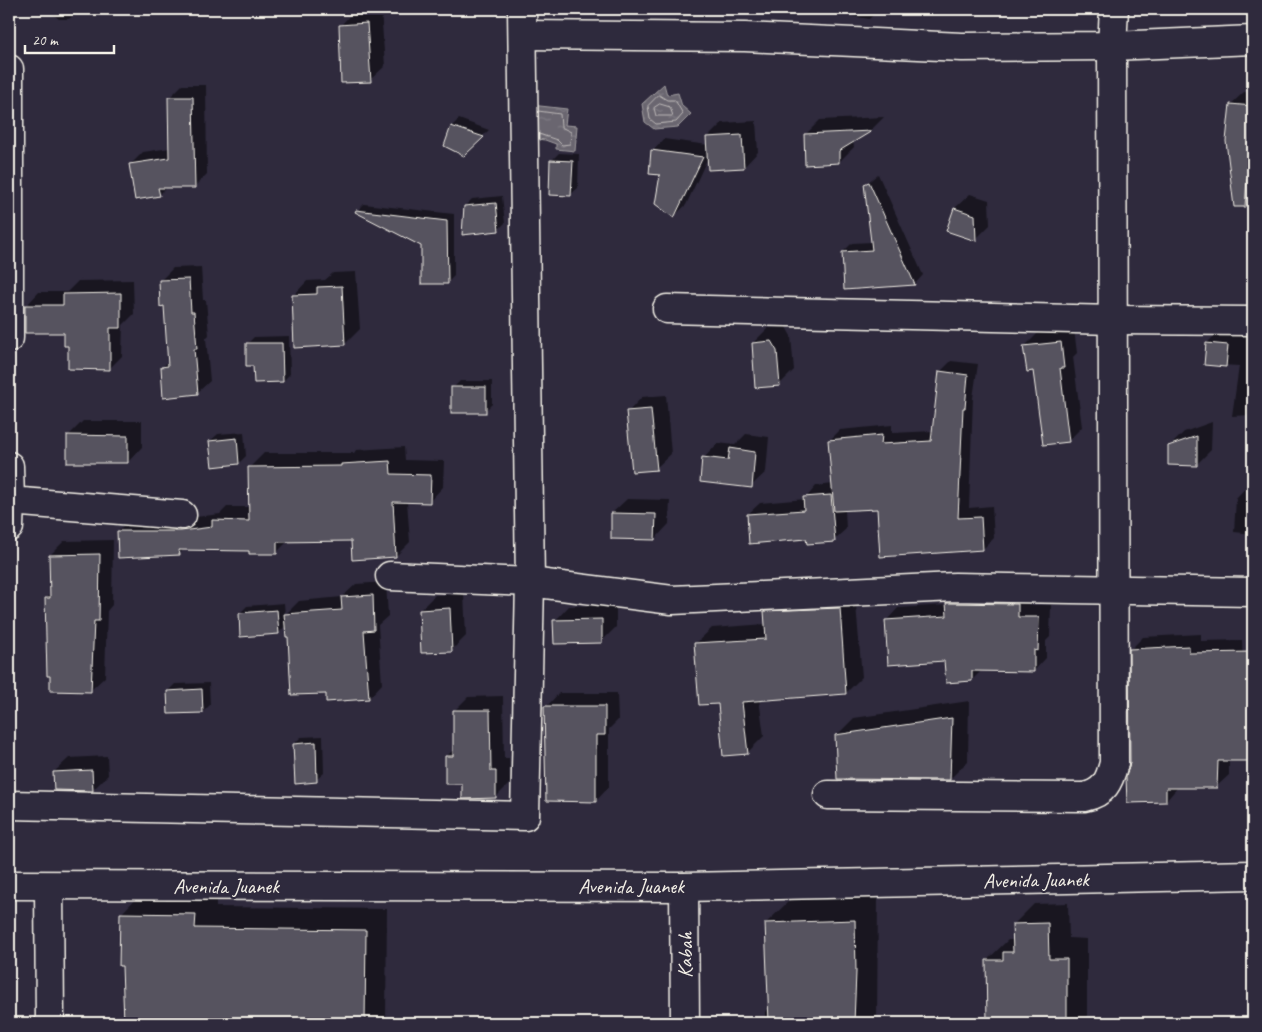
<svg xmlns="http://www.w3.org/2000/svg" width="1262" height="1032" viewBox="0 0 1262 1032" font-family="Caveat,sans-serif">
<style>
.water{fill:url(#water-ripples);stroke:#a19ea0}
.shadow{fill:#0007}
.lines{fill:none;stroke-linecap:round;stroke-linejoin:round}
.shore{stroke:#bdb9b8;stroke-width:1}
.building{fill:#56525f;stroke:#f4f1e8}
.street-casing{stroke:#f4f1e8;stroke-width:31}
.secondary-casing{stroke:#f4f1e8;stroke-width:31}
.street{stroke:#2f2a3d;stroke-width:28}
.secondary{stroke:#2f2a3d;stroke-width:28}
.labels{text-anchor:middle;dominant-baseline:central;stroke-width:4;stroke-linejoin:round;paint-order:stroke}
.street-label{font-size:21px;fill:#f4f1e8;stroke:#2f2a3d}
</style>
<defs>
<pattern id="water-ripples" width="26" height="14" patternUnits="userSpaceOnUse" patternTransform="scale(1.25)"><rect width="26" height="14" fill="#6a6670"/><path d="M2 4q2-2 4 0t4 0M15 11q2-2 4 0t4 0" fill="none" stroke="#807c84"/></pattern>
</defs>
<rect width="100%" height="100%" fill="#2f2a3d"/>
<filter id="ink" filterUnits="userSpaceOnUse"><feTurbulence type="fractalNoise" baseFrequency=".02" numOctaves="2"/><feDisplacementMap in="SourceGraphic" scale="10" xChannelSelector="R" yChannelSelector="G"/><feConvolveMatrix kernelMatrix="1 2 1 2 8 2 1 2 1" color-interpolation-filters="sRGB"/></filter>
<g filter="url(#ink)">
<g class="water">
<polygon points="664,84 667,95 678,93 682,106 691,114 678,127 654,129 645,122 642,104"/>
<polygon points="531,105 567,109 565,125 577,126 575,151 556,149 556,144 545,140 528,138"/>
</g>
<g class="shadow">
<polygon points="49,9 81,9 69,19 59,19 50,12"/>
<polygon points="178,9 206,9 178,12"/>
<polygon points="381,9 385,66 370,80 341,25 355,10"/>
<polygon points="807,9 879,9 869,19 834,13 807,13"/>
<polygon points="1130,9 1165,9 1163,11 1131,13"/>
<polygon points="182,85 206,85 207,174 194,187 167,187 159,195 130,165 143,152 170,148 170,97"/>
<polygon points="1244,92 1253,93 1253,178 1232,178 1231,104"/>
<polygon points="884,117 871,130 853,141 854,147 839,162 805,135 820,120"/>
<polygon points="459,119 489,130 464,154 452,126"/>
<polygon points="756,121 758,152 744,167 708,157 686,205 674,216 653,151 664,139 708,145 707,138 722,123"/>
<polygon points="559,153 579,154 578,188 570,195 550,194 552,160"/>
<polygon points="878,174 923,275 915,284 845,288 843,252 852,243 872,242 866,184"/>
<polygon points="970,194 989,200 990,225 975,240 955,208"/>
<polygon points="502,196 505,223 498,230 465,206 472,199"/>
<polygon points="364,204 454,214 454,276 447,283 422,246 357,211"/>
<polygon points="201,267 203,300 206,300 209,335 206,338 210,381 197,393 162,368 169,360 165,305 160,281 173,268"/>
<polygon points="356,272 360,329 345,344 293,296 307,281 325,280 333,273"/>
<polygon points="133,280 134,314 123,325 122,356 109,369 69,344 65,332 26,306 39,292 67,292 78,281"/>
<polygon points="786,327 791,336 794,370 779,385 753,343 768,328"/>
<polygon points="1074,329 1077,353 1073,357 1082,427 1069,440 1024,347 1038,333"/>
<polygon points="1220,330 1253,333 1253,415 1232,416 1239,366 1205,364 1207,343"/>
<polygon points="289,336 290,374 283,381 247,344 254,337"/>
<polygon points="951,361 978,364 973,398 969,508 992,506 994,538 983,549 878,508 845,509 846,529 834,540 808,538 748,514 760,503 805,499 816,486 833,484 829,441 840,430 892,425 892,433 934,431 940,372"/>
<polygon points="460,381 492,381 492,404 485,411 453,388"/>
<polygon points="666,395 671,454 656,468 628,412 642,397"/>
<polygon points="83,421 142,421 142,447 128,462 68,436"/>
<polygon points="1212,422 1211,450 1196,465 1169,447 1184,432"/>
<polygon points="244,432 246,456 239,463 210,441 218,434"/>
<polygon points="746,434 769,437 766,472 751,486 704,458 718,443 735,445"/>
<polygon points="404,447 405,460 444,461 443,487 429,502 407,501 410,542 396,556 352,540 288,541 276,553 250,550 184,549 179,554 118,531 132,517 196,517 220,514 227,507 250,507 250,467 264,453 354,453 356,450"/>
<polygon points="1250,483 1253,483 1253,534 1234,532 1236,498"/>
<polygon points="627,499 670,500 669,524 655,539 612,513"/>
<polygon points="113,540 112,605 107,611 105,677 91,690 46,598 51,594 50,555 64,541"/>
<polygon points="386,582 388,616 378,625 382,684 369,698 327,693 290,635 286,625 279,633 240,613 247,606 284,603 285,615 299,601 342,597 356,584"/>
<polygon points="960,591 1030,592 1030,605 1051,605 1050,637 1046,641 1046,658 1034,671 982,670 972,680 945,659 886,621 898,608 947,605"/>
<polygon points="855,592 862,677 846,693 759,699 764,736 748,752 719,702 695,644 712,628 766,624 765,612 781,596"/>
<polygon points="464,594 466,636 451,651 420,610 435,595"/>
<polygon points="616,605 616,627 602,641 555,621 569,606"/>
<polygon points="1201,634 1201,641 1242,640 1244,689 1253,688 1253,760 1229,760 1229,775 1216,787 1178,787 1166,801 1131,763 1131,649 1143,637"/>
<polygon points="209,683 210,705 203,712 168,691 175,684"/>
<polygon points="559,693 617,693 618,720 609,729 609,787 596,801 546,707"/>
<polygon points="503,696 504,758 509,758 510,783 496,797 463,782 446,757 454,749 454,711 468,697"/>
<polygon points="969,701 968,761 950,779 836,736 854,718"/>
<polygon points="323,736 324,773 316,780 294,744 301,737"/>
<polygon points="107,756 108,775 93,790 55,789 54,772 69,758"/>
<polygon points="142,892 216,893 216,907 387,909 386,1021 383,1023 219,1023 219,1016 158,1018 153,1023 126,1023 121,914"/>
<polygon points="878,897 877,1023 765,1023 765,1012 769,1008 766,923 790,900"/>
<polygon points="1068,903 1069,938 1087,939 1087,1023 988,1023 987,960 1008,940 1014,940 1013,925 1034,904"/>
</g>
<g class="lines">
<g class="shore">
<polygon points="659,95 667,100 675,100 683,114 676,122 656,124 650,119 648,106"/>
<polygon points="660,104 670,107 673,116 656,116 654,108"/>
<polyline points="538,111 560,114 561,127 571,132 570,144 562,145 557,140 539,134"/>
</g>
</g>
<g class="building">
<polygon points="367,23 371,82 341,83 339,25"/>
<polygon points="168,97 193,97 195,188 158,188 160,196 135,200 129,164 169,158"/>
<polygon points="1230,104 1253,106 1249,155 1253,155 1253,178 1247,179 1245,207 1234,207 1226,141"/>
<polygon points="451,126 484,137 464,156 444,146"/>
<polygon points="872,131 839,151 839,163 805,165 804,134"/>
<polygon points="742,135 744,168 708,170 706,137"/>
<polygon points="651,150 703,157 674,218 655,204 660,175 649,174"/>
<polygon points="550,160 573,161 571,196 549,195"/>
<polygon points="869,182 915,285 844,290 842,252 872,250 864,184"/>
<polygon points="496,203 499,231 462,235 464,206"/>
<polygon points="954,208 975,215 976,241 946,231"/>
<polygon points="356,210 447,221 448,284 421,284 421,246 355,212"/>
<polygon points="189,279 191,312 194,312 197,349 194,349 198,394 163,398 161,367 168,366 164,306 160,307 159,280"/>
<polygon points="342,286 345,345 294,348 292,295 317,294 317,287"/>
<polygon points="121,293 121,328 110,328 110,370 68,369 68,346 64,346 64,333 25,333 25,305 63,305 63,294"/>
<polygon points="771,341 777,351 780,386 755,388 752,343"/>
<polygon points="1061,342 1064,368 1060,368 1069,442 1043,445 1033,371 1027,372 1023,346"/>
<polygon points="246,343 282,343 283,382 254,383 253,366 246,366"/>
<polygon points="1206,343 1228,345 1226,367 1204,365"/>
<polygon points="939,371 968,375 965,408 963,408 958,518 981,517 983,550 880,557 877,509 834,511 828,440 882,435 881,444 931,441"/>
<rect x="451" y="387" width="35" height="26"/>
<polygon points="651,409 657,470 632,472 626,411"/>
<polygon points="67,435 128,436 128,463 67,463"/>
<polygon points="1197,436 1197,466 1168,465 1168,446"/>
<polygon points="237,438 239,464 212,467 209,441"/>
<polygon points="730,448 755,452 752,488 700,482 702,457 728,460"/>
<polygon points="390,461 391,474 431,475 430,503 393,502 396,557 352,560 351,541 277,542 277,554 249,554 249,551 179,550 180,555 118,558 117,531 181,531 212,527 212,520 249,521 248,467 341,466 341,464"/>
<polygon points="831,495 835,542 807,544 806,539 749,544 747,514 804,510 803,497"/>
<polygon points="611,513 656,514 655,540 611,539"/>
<polygon points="100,554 99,621 94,621 91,692 50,691 50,676 47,676 45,598 50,598 49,555"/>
<polygon points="373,595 374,630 364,631 369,699 326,702 326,694 291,695 288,637 286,637 284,614 342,610 341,597"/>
<polygon points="946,603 1018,604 1018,617 1039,617 1038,651 1034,650 1034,672 972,671 972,681 946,683 944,661 888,665 885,620 947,616"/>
<polygon points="450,608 452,652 421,653 419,610"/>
<polygon points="840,608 846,694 742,702 748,754 723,756 718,704 699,705 694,643 766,639 764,611"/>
<polygon points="277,610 279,634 240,637 239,613"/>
<polygon points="602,619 602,643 554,644 553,620"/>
<polygon points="1189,646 1189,653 1253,652 1253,761 1218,761 1217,788 1166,788 1166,802 1127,803 1126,777 1130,763 1129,649"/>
<polygon points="202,689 203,713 168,714 167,691"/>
<polygon points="544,706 605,706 605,735 596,735 596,802 546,801"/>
<polygon points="453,710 490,710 491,771 496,771 496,798 462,799 462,784 445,784 445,756 453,756"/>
<polygon points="952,718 950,780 837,779 835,735"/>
<polygon points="316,742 317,782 295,784 293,744"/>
<polygon points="92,770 93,791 54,790 53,772"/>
<polygon points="120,913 196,914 195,928 366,930 365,1023 217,1023 218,1017 151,1019 151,1023 124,1023 122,966 119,966"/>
<polygon points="855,920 856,972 854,1023 769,1023 765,923"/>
<polygon points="1048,923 1049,959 1067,959 1067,1023 987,1023 986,960 1003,960 1003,952 1013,952 1012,924"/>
</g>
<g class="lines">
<defs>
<g id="street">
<polyline points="523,35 745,37 962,47 1112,46 1253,40"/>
<polyline points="9,69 9,338"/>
<polyline points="667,309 1114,320 1253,321"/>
<polyline points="9,466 10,501 182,515"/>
<polyline points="9,527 10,501"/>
<polyline points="390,576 530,582 672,600 955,587 1253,592"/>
<path d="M828,795L1084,797C1104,793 1109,782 1114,763L1112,46L1114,9"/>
<polyline points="9,805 525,816 530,582 522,9"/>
<polyline points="49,886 50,1023"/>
<polyline points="684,887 685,1023"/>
</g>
<polyline id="secondary" points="9,885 684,887 1253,875"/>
</defs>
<use href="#street" class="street-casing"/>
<use href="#secondary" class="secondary-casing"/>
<use href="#street" class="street"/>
<use href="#secondary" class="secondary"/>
</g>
</g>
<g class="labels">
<g class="street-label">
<text transform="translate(1036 880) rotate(-1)">Avenida Juanek</text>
<text x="226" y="886">Avenida Juanek</text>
<text x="631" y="886">Avenida Juanek</text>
<text transform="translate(685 955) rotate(-90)">Kabah</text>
</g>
</g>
<rect width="1262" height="1032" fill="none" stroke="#2f2a3d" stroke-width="30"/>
<rect x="15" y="15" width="1232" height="1002" fill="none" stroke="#f4f1e8" stroke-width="2" filter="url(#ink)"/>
<path d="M25 45v8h89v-8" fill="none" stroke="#f4f1e8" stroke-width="2.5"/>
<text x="32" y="45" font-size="15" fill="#f4f1e8" stroke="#2f2a3d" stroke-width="4" paint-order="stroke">20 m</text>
</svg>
